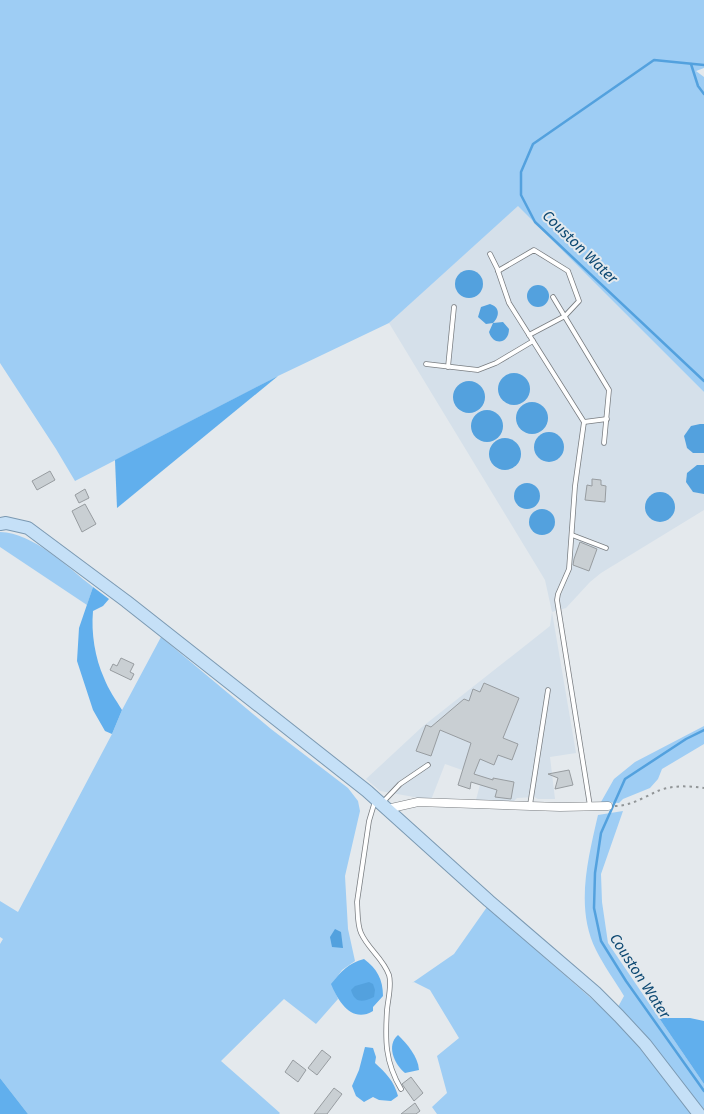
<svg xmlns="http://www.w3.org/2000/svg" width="704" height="1114" viewBox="0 0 704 1114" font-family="'Fira Sans',sans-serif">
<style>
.built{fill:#d5e0ea}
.green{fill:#9ecdf4}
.forest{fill:#61afed}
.water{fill:#53a1de}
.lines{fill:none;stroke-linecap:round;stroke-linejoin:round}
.stream{stroke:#53a1de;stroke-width:2.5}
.building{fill:#c9cfd3;stroke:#979ca0}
.service-casing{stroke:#797d81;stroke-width:5.5}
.minor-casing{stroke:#797d81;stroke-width:9}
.primary-casing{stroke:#7b99b2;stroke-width:14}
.path{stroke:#919597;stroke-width:2;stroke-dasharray:2.5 4;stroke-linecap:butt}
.service{stroke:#fff;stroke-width:4}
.minor{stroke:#fff;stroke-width:8}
.primary{stroke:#c5e0f7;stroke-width:12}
.labels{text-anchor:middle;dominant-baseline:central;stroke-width:4;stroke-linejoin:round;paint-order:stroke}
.water-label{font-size:15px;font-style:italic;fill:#0f4a73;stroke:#e4e9ed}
</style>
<rect width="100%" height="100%" fill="#e4e9ed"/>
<polygon class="built" points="518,205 704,392 704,510 601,573 590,582 566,608 552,612 576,753 550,757 555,799 538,799 534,797 517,798 513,802 476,800 482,777 445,764 431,800 380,791 366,779 422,727 550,626 552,612 545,580 389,323"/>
<g class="green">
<polygon points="0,0 704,0 704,68 696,71 704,77 704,392 518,206 389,323 278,376 75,481 56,449 0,363"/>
<path d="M0,532C34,533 67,567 93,587L87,605L0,547Z"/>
<polygon points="161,637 271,729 348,788 358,801 360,811 345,876 348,929 355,961 342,970 332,984 338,999 316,1024 284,999 221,1061 280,1113 279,1114 28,1114 0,1078 0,944 3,939 0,937 0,901 18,912 112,734 122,710"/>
<polygon points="704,726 704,744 662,769 658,779 650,788 623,799 619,803 601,802 614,779 635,762"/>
<path d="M623,811L601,874L602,902L608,943L704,1084V1112L643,1032L618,1007L624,996C615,981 604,966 596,950C575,908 588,859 598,815Z"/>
<polygon points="487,907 616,1020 645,1052 692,1114 437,1114 432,1107 447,1093 437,1056 459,1038 430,990 414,982 412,983 454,954"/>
</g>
<g class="forest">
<polygon points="278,376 117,508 115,460"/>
<path d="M93,587L109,599L103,606L93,611C91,633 95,658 104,678C108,689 116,700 122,710L112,734L105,731L93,710L77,661L79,628Z"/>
<path d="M364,959C377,969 383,979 383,996L373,1007V1011C352,1024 338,1001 331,984C341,972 348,963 364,959Z"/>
<polygon points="659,1018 690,1018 704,1021 704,1084"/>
<path d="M398,1035C407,1044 418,1056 419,1070L405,1073C394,1064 386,1045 398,1035Z"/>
<path d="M365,1047L373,1048L376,1057L375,1063C386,1073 394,1081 398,1096L391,1101L379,1100L373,1097L364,1102L356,1096L352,1086L359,1070Z"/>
<polygon points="0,1078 28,1114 0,1114"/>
</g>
<g class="water">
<circle cx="469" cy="284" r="14"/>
<circle cx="538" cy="296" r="11"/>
<path d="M490,304C500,307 500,316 493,323L503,322L509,329C509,344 493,346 489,332L493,323L486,324L478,317L481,307Z"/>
<circle cx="514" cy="389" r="16"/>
<circle cx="469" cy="397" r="16"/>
<circle cx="532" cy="418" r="16"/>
<circle cx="487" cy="426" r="16"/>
<polygon points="700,424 704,424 704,453 693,453 687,448 684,436 691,426"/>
<circle cx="549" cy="447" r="15"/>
<circle cx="505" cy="454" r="16"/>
<polygon points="697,465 704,465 704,494 693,492 686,482 687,473"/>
<circle cx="527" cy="496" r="13"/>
<circle cx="660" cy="507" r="15"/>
<circle cx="542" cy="522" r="13"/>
<polygon points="335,929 341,932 343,948 332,947 330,937"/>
<path d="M369,982L373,984L375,990L374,997C363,1002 355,1004 351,990L355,986Z"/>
</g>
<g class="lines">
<g class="stream">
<polyline points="691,64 698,86 704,94"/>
<polyline points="704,65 654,60 533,144 521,172 521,195 535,222 704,381"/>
<polyline points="704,730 686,739 625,779 601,833 595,873 594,908 601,941 626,981 704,1091"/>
</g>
</g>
<g class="building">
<polygon points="50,471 55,480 37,490 32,481"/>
<polygon points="592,479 601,480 601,485 606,486 605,502 585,500 587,485 592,486"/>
<polygon points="85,489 89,498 79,503 75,495"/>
<polygon points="85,504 96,524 82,532 72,511"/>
<polygon points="580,542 597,549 589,571 573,565 574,559"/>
<polygon points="121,658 134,664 130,672 134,674 131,680 110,670 113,664 117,666"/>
<polygon points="484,683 519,698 503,738 518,744 512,760 498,755 494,765 480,759 474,774 493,780 493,778 514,782 511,799 495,797 497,790 471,782 470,789 458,785 471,743 440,730 431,756 416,751 426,725 431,727 464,699 469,701 473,689 480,692"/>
<polygon points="569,770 573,785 555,789 558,778 548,774"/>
<polygon points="322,1050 331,1057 317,1075 308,1068"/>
<polygon points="293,1060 306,1070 298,1082 285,1072"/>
<polygon points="411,1077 423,1093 414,1101 402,1084"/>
<polygon points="334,1088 342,1094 327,1114 314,1114"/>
<polygon points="415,1103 420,1111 416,1114 401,1114"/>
</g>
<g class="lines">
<defs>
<g id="service">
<polyline points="490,254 497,268 509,303 584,422 575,486 569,569 558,594 557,600 590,806"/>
<polyline points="498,271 534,250 568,271 579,301 565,316 529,335"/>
<polyline points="553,297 609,390 604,443"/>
<polyline points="426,364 478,370 496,363 533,341"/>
<polyline points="448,367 454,307"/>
<polyline points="584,422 607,419"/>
<polyline points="572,535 606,548"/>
<path d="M375,801L369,821L357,902C358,912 357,924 361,933C368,949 383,958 389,975C392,985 388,999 387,1010C385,1040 385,1062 401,1089"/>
<polyline points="383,802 400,784 428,765"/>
<polyline points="530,805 548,690"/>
</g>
<polyline id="minor" points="387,809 418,802 560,807 608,806"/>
<polyline id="primary" points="0,524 6,523 28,528 126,601 367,791 489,901 595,992 619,1016 645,1044 699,1114"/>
</defs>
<use href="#service" class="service-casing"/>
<use href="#minor" class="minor-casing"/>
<use href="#primary" class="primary-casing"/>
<path class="path" d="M615,806C631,806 646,796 660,790C675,785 689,786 704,788"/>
<use href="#service" class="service"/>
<use href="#minor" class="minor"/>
<use href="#primary" class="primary"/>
</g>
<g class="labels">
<g class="water-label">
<text transform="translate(580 247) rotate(44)">Couston Water</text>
<text transform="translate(640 976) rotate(57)">Couston Water</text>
</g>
</g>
</svg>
